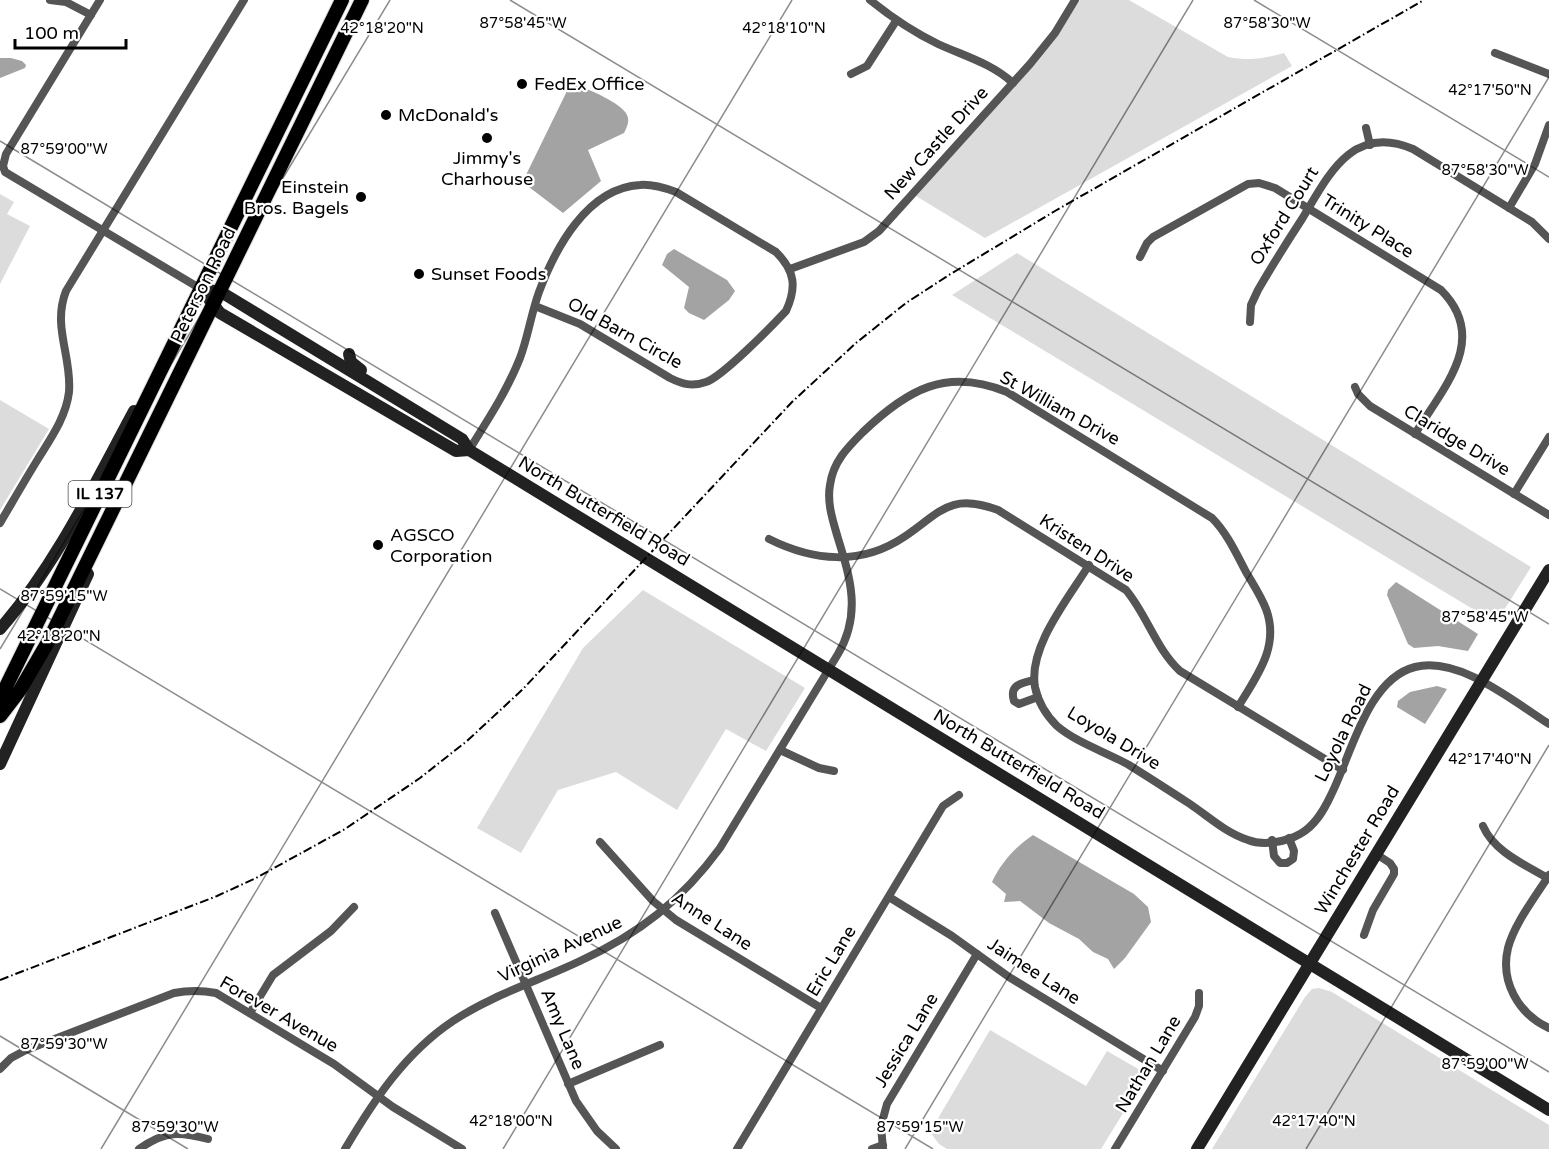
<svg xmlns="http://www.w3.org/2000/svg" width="1549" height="1149" viewBox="0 0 1549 1149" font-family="'Varela Round',sans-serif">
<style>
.green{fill:#dcdcdc}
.water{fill:#a3a3a3}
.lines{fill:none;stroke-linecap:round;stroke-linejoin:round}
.primary-casing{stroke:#dbdbdb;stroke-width:16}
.street{stroke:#555;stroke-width:8}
.secondary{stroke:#222;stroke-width:12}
.primary{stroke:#000;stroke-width:14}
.rail{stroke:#000;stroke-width:2;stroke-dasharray:9 3 1.5 3;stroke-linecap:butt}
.ticks{fill:none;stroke:#000;stroke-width:1.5;stroke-opacity:0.45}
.poi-dot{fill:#000;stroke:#fff;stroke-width:2}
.labels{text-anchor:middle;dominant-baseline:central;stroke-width:4.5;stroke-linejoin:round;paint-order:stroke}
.shield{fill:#fff;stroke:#4c4c4c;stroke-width:1.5}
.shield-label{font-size:16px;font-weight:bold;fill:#000}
.poi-label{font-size:18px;fill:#000;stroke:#fff;text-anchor:start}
.street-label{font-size:18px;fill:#000;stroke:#fff}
.ticks-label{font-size:15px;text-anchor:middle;fill:#000;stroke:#fff;stroke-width:4.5;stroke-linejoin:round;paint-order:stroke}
</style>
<rect width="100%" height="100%" fill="#fff"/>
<g class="green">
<path d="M1080,0H1129L1228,57C1250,61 1262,59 1284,53L1292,66L985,238L916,196L1056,37Z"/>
<polygon points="0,194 14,202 7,214 30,226 0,284"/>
<polygon points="1017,253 1531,567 1496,623 952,295"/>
<polygon points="0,400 49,429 0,510"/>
<polygon points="643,590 805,688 766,751 726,729 677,810 616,772 558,790 521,853 477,828 583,648"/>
<polygon points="1319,988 1332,992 1549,1125 1549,1149 1212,1149 1305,997 1312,989"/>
<polygon points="990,1030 1086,1086 1107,1051 1147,1074 1101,1149 947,1149 939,1144 930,1132"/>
</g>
<g class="water">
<polygon points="0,58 11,58 22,61 26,65 25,68 0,78"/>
<path d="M574,85C586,87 623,104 627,115C630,121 627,127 624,133L588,150L601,181L563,213L529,187L525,183L524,179L567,91Z"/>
<polygon points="674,249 727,280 735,291 729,300 704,320 689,313 684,308 689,287 662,265 667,254"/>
<polygon points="1396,582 1478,634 1468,651 1438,646 1414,648 1408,644 1387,595 1388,590"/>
<polygon points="1437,686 1447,689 1425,724 1397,707 1398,701 1410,692"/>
<path d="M1033,835L1134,894L1148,907L1151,922L1125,958L1114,969L1108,959L1093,952L1079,939L1049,923L1020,901L1004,902L1006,894L992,882C1001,863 1015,847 1033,835Z"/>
</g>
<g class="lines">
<defs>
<g id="primary">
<polyline points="0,699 342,0"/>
<polyline points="0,716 20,690 48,642 362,0"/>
</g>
</defs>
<use href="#primary" class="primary-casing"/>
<g class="street">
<polyline points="50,0 66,2 91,15"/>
<polyline points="100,0 6,154 3,166 5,172 201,289"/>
<path d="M870,0C891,17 913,32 938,44C964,56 991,63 1013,83"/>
<polyline points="1495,53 1549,74"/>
<polyline points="851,74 867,66 896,21"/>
<polyline points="1366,128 1370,145"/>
<polyline points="1509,208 1535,164 1549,125"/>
<path d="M1140,257L1147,243L1153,237L1248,184L1259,183L1275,188L1441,290C1490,339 1443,388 1415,434"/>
<polyline points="790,269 864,242 879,231 1030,64 1055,33 1075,0"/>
<path d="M1250,322L1251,305L1258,290C1272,266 1287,242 1302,219C1328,176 1352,123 1413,149L1532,222L1549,239"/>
<polyline points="1355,387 1358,394 1370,406 1549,515"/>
<path d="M469,450C487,421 507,391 520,358C528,337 531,314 539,292C555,249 587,188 640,185C652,184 665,188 676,192L776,252C795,271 797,287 786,311C772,326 722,377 706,382C692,387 682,384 670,378L580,324L535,306"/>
<polyline points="1514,494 1549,437"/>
<path d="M0,523C13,501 25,480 38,459C51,438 66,417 69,392C72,356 52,327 66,291L244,0"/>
<path d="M769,539C813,561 861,566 904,537C940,513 949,492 998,510L1126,590C1147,615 1156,649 1180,671L1343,770"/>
<path d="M1089,565C1068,599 1028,647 1035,687C1038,702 1046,715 1057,726C1077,743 1106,752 1129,765C1150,778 1170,791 1190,804C1209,817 1226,833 1248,840C1263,846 1286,842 1300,834C1315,826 1324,810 1331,795C1351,756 1367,679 1415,667C1459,656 1513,701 1549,724"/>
<path d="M1034,680C1021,683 1009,685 1014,701L1019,704L1038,697"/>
<polyline points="780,750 819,768 834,771"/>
<path d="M1483,826C1494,852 1526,865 1549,879"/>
<polyline points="1272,840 1274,856 1280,863 1287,863 1293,859 1294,851 1289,838"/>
<polyline points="600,842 653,901 676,920 821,1008"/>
<path d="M1549,875C1536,896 1514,924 1508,948C1500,981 1518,1014 1549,1028"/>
<polyline points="889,897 952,936 1009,977 1163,1071"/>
<polyline points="495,913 576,1101 597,1131 616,1149"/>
<polyline points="1364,935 1373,910 1394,874 1394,869 1390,863 1376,854"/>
<polyline points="250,1013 273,975 331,931 354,907"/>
<path d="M0,1069L11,1058L26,1050L174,993C189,990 201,990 216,993L334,1064L393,1107L462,1149"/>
<polyline points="568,1084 660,1045"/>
<path d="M139,1149C165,1131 178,1131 208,1139"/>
<path d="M345,1149C374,1100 405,1053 453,1021C492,995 538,981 580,961C639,934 682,900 720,848L838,654C862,613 850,577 837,535C832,518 827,502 830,485C833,462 847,448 863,432C907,390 946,367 1007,392L1212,518C1227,533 1236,553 1246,572C1253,584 1261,596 1266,609C1280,646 1257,676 1238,707"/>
<polyline points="737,1149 943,806 959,795"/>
<polyline points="872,1149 883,1145"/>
<polyline points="883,1149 881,1126 887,1104 977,954"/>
<polyline points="1115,1149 1195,1017 1199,1006 1199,993"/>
</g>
<g class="secondary">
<polyline points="201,289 221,292 462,439 469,450 1549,1110"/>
<polyline points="209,299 220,313 456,451 469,450"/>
<polyline points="349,354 351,362 361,370"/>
<path d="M0,629C56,565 94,485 134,411"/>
<polyline points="0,764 88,574"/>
<polyline points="1197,1149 1549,570"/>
</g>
<use href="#primary" class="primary"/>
<polyline class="rail" points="0,980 217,896 256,878 345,829 420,778 467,741 523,689 792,402 856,343 906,303 949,275 1055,211 1424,0"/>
</g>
<path class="ticks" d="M510,0L1549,624M1254,0L1549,177M0,141L1549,1072M0,589L933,1149M0,649L390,0M0,1036L188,1149M101,1149L792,0M503,1149L1193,0M905,1149L1549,77M1306,1149L1549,745"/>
<g class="poi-dot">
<circle cx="522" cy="84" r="6"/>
<circle cx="386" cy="115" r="6"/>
<circle cx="487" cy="138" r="6"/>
<circle cx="361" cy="197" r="6"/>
<circle cx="419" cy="274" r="6"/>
<circle cx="378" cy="545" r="6"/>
</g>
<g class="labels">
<rect class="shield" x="68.5" y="481" width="63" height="26" rx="4.5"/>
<g class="shield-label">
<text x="100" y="494">IL 137</text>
</g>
<g class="poi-label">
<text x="534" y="84">FedEx Office</text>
<text x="398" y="115">McDonald's</text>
<text x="487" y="158" text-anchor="middle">Jimmy's<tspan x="487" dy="21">Charhouse</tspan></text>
<text x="349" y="187" text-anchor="end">Einstein<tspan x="349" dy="21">Bros. Bagels</tspan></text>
<text x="431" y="274">Sunset Foods</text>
<text x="390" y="535">AGSCO<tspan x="390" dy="21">Corporation</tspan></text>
</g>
<g class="street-label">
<text transform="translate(936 143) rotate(-48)">New Castle Drive</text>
<text transform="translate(1284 216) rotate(-58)">Oxford Court</text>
<text transform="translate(1368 226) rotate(32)">Trinity Place</text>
<text transform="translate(203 285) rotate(-64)">Peterson Road</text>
<text transform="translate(625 333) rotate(29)">Old Barn Circle</text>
<text transform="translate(1060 408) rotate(29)">St William Drive</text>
<text transform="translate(1457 440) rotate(31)">Claridge Drive</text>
<text transform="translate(604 511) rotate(31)">North Butterfield Road</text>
<text transform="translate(1087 548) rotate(33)">Kristen Drive</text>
<text transform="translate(1343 733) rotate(-64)">Loyola Road</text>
<text transform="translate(1114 738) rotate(31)">Loyola Drive</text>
<text transform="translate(1019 764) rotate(31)">North Butterfield Road</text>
<text transform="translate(1357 850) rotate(-59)">Winchester Road</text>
<text transform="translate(712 921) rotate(33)">Anne Lane</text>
<text transform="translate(560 949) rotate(-25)">Virginia Avenue</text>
<text transform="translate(831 961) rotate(-59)">Eric Lane</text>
<text transform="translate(1034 971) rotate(33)">Jaimee Lane</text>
<text transform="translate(279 1014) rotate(30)">Forever Avenue</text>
<text transform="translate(563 1029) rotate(67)">Amy Lane</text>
<text transform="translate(906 1040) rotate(-59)">Jessica Lane</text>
<text transform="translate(1148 1064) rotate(-59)">Nathan Lane</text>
</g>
</g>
<g class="ticks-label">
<text x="523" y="28">87°58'45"W</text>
<text x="1267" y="28">87°58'30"W</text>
<text x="382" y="33">42°18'20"N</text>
<text x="784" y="33">42°18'10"N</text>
<text x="1490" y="95">42°17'50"N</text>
<text x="64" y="154">87°59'00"W</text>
<text x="1485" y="175">87°58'30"W</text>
<text x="64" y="601">87°59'15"W</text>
<text x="1485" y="622">87°58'45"W</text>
<text x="59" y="641">42°18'20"N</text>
<text x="1490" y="764">42°17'40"N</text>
<text x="64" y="1049">87°59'30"W</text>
<text x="1485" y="1069">87°59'00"W</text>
<text x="511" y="1126">42°18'00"N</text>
<text x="1314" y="1126">42°17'40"N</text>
<text x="175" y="1132">87°59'30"W</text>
<text x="920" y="1132">87°59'15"W</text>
</g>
<path d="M15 39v9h111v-9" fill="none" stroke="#000000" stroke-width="3"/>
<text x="24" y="39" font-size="18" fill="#000000" stroke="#ffffff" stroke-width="4.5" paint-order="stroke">100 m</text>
</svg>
